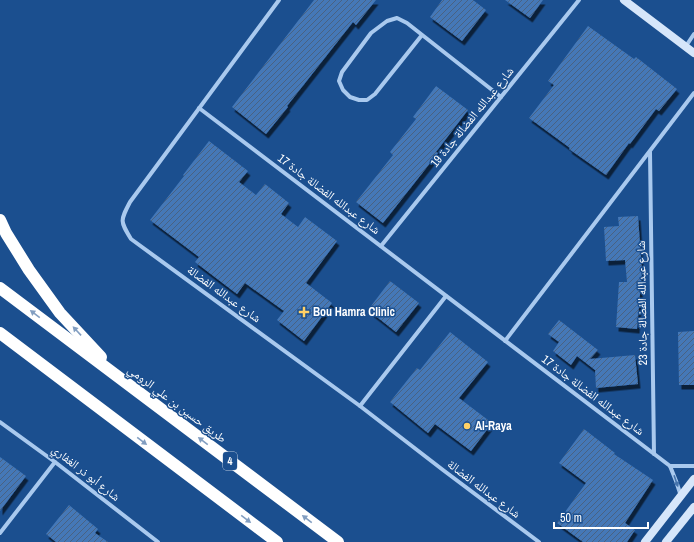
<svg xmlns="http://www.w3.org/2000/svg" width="694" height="542" viewBox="0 0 694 542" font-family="'Archivo Narrow','Noto Naskh Arabic',sans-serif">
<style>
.building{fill:url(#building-hatch);filter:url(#shadow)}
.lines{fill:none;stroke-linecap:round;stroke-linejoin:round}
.street{stroke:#a9c9ee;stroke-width:4}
.secondary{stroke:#d6e6fa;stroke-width:8}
.highway{stroke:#fff;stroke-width:12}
.oneway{fill:#829ec1}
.oneway2{fill:#4674ac}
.poi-dot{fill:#ffd166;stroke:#1b4f8f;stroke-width:1.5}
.labels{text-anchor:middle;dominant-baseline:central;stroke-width:3;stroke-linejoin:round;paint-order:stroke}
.shield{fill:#1b4f8f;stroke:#bbcadd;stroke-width:1}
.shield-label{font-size:11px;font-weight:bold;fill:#fff}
.street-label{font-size:12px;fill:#fff;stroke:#1b4f8f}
.poi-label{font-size:12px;font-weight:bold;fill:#fff;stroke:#1b4f8f;text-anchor:start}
</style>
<defs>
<pattern id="building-hatch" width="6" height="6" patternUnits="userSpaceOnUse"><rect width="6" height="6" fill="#4478b7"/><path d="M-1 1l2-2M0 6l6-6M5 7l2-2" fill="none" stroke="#486282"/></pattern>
<filter id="shadow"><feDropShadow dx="2.5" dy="4.5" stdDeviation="0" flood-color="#0009"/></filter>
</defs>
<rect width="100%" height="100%" fill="#1b4f8f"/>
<g class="building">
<polygon points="314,0 376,0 356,25 353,22 287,106 288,107 266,134 232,107"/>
<polygon points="442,0 473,0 486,10 462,41 430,17"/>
<polygon points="505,0 543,0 530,18"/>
<polygon points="588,26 634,59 636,57 677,89 659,111 656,109 630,144 629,143 606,175 569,149 570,148 529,118 554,85 548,81"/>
<polygon points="436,86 468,110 436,152 438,153 383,223 356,202 393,155 390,152 416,119 413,117"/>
<polygon points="209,141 248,171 239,182 256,195 265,184 289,203 281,214 298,227 305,217 337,241 306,283 332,303 304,341 277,320 284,311 245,283 237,294 195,262 199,257 150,220 184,176 183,175"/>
<polygon points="638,216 642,272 637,329 616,327 619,282 627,282 625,260 606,261 604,227 619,226 618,217"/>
<polygon points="390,281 419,303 396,332 368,310"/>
<polygon points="559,320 598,350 590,359 635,355 638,384 596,388 595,370 577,356 571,365 553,351 559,342 548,334"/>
<polygon points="694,331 694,385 679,385 678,332"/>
<polygon points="450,332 488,362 459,398 492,423 471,451 435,424 428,433 390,402 417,368 420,370"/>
<polygon points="584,429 615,453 614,454 653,480 625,523 635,530 627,542 583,542 557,523 586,483 559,463"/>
<polygon points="0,457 26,476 0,511"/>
<polygon points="69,505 98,529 95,533 108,542 56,542 46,534"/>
</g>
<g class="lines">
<g class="street">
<path d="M279,0L130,202C120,221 120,221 131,239L360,406L443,470L539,542"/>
<polyline points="422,35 375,94 367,100 359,100 350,97 343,90 339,81 342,72 371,33 387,21 397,18 407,23 501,97"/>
<polyline points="686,46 694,34"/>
<polyline points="199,108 670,466 676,481 681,496"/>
<polyline points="650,152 654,454"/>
<polyline points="381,246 579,0"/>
<polyline points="505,341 694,93"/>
<polyline points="360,406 446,296"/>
<polyline points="0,422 55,462 158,542"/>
<polyline points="670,466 694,466"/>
<polyline points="0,533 55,462"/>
</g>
<g class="secondary">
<polyline points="624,0 694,53"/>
<polyline points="645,542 694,479"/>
<polyline points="666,542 694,507"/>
</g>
<g class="highway">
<polyline points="0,220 6,233 29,270 60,313 101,357"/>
<polyline points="0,288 338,542"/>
<polyline points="0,333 277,542"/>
</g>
</g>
<defs><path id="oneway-solid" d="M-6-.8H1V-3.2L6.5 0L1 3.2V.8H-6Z"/></defs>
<g class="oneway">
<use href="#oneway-solid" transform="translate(35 314) rotate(-143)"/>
<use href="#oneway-solid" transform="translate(77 331) rotate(-133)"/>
<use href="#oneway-solid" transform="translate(142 441) rotate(37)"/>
<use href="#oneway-solid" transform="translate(203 441) rotate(-143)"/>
<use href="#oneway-solid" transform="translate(246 519) rotate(37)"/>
<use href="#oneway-solid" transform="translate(307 519) rotate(-143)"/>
</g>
<use class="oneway2" href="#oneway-solid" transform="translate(676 481) rotate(71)"/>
<g class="poi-dot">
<path d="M302 306h4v4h4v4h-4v4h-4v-4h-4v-4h4z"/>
<circle cx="467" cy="426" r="4"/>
</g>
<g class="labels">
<rect class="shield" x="223" y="452" width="14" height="18" rx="3"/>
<g class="shield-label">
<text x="230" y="461">4</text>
</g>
<g class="street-label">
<text transform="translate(472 117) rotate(-51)">شارع عبدالله الفضالة جادة 19</text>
<text transform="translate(329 194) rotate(37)">شارع عبدالله الفضالة جادة 17</text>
<text transform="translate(224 294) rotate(36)">شارع عبدالله الفضالة</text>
<text transform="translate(642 303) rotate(-91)">شارع عبدالله الفضالة جادة 23</text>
<text transform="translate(593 395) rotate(37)">شارع عبدالله الفضالة جادة 17</text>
<text transform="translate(177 404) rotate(37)">طريق حسين بن علي الرومي</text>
<text transform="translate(86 473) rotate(38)">شارع أبو ذر الغفاري</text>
<text transform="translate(484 489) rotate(37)">شارع عبدالله الفضالة</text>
</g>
<g class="poi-label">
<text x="313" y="312">Bou Hamra Clinic</text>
<text x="475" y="426">Al-Raya</text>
</g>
</g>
<path d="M554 522v6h94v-6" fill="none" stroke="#ffffff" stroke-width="2"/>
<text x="560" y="522" font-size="12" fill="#ffffff" stroke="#1b4f8f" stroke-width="3" paint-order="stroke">50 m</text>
</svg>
